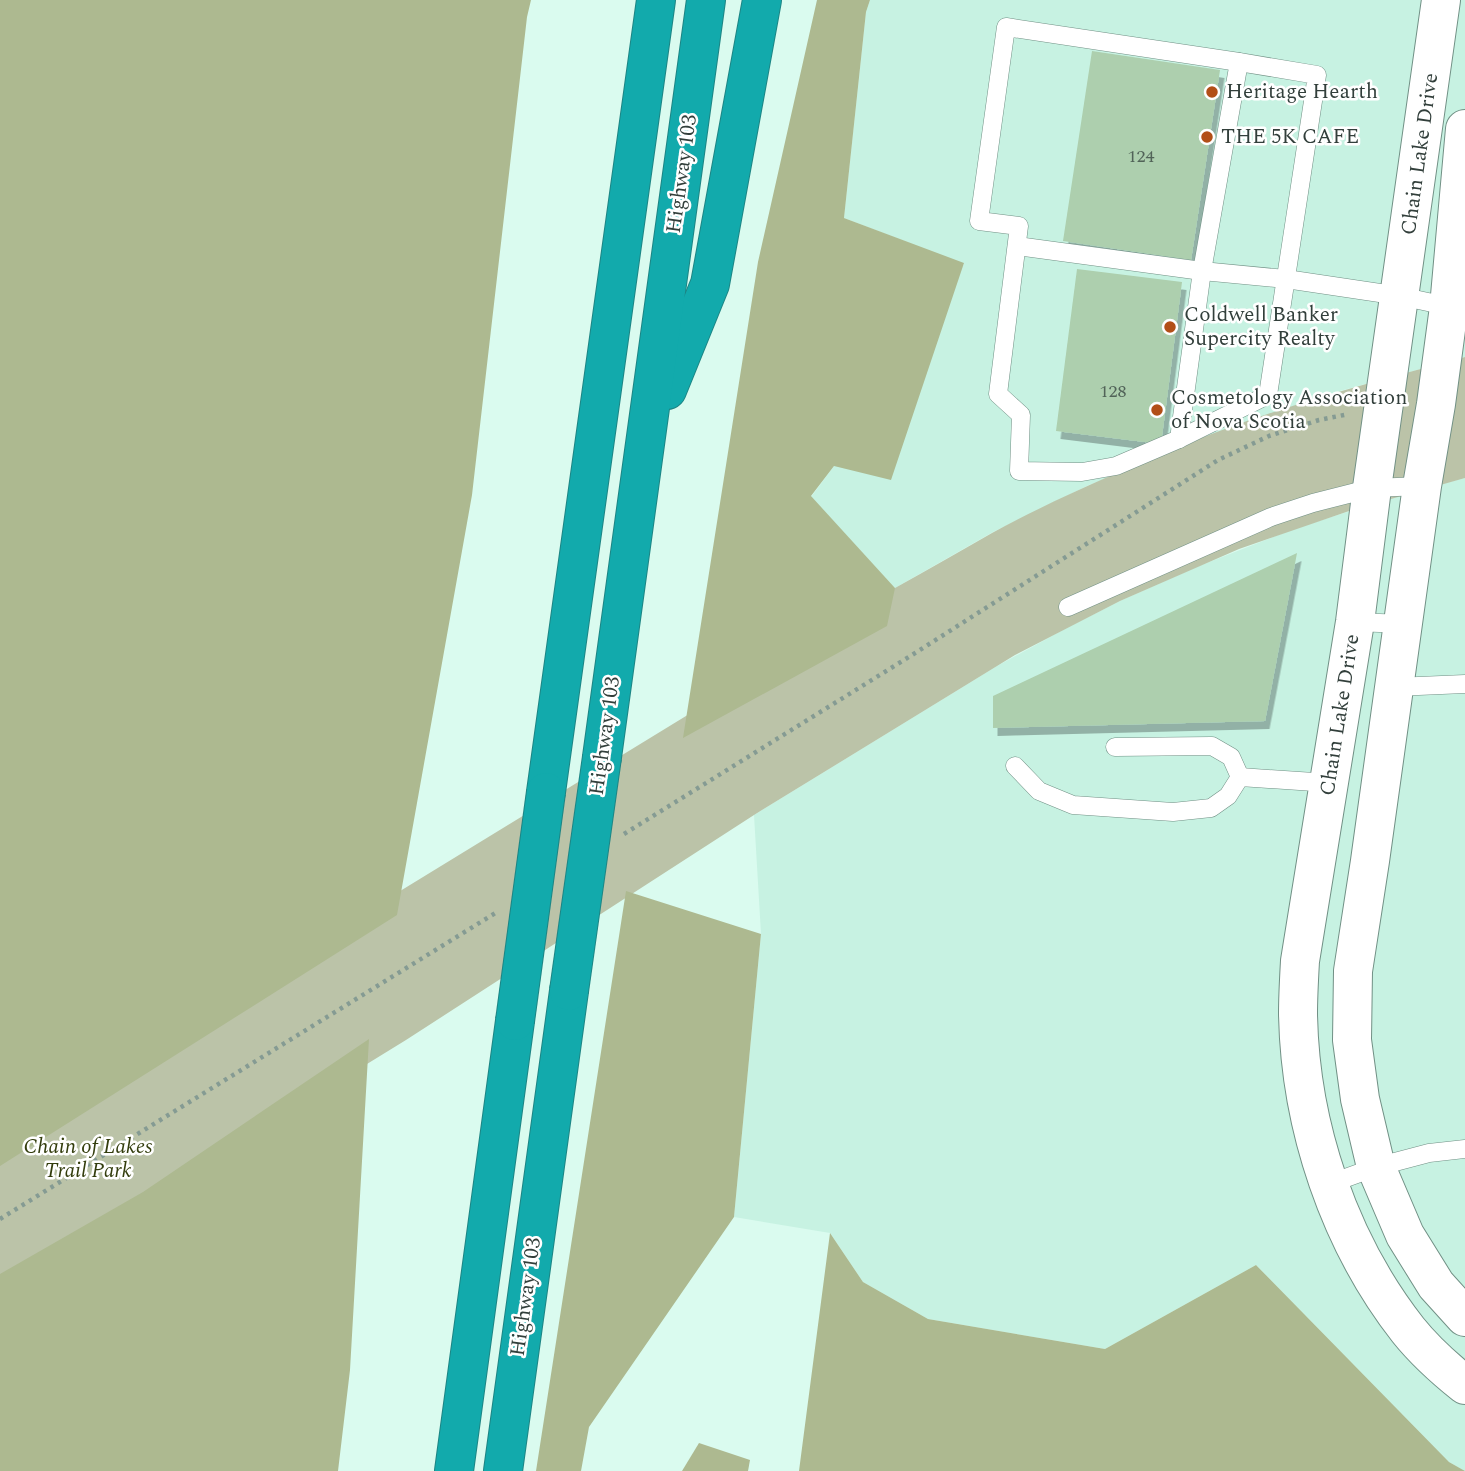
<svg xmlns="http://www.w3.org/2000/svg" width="1465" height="1471" viewBox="0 0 1465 1471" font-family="Spectral,serif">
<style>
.built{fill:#c7f2e2}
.green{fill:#bbc3a8}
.forest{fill:#adb990}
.building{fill:#adcfae;filter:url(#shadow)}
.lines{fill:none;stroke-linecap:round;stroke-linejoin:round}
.service-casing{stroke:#719085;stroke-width:19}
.tertiary-casing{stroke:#719085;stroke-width:40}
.motorway-casing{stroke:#1d8584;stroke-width:40}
.path{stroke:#859b93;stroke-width:4.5;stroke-dasharray:3.5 5;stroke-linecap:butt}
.service{stroke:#fff;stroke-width:18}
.tertiary{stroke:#fff;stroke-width:38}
.motorway{stroke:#12aaac;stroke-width:38}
.motorway-bridge-casing{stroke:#1d8584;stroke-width:40;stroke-linecap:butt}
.motorway-bridge{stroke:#12aaac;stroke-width:38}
.poi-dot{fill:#b24f17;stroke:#fff;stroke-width:2.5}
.labels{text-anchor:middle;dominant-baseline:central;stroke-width:5;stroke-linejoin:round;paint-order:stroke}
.number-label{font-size:18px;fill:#516358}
.poi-label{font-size:21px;fill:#323f3b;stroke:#fff;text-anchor:start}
.street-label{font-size:21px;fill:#323f3b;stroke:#fff}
.park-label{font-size:21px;font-style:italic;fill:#333d0d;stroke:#fff}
</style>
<defs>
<filter id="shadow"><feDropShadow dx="4.5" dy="8" stdDeviation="0" flood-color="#0004"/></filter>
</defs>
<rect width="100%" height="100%" fill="#dafbef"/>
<g class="built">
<polygon points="870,0 1465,0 1465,357 1325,395 1089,485 993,532 895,588 811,497 834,466 964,264 844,218 866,12"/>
<polygon points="1465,478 1465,1471 1449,1462 1256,1265 1105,1349 928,1319 863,1282 830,1233 734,1217 761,934 754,815 997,666 1063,630 1120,601 1199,566 1294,529 1403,494"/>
</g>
<path class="green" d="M1465,357V478L1352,510L1239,549L1120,601L1015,655L754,815L406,1040L0,1290V1136L895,588C928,570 960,551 992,533C1053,500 1117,472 1181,446C1273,408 1369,383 1465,357Z"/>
<g class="forest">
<polygon points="0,0 531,0 527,17 472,495 397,915 0,1166"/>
<polygon points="817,0 870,0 866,12 844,218 964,263 891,480 834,466 811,496 895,588 887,626 683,738 758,262"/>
<polygon points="626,891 761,934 734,1217 589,1427 581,1471 536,1471"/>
<polygon points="369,1039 350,1370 338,1471 0,1471 0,1274 143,1192"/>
<polygon points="830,1233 863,1282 928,1319 1105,1349 1256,1265 1449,1462 1465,1471 799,1471"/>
<polygon points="699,1443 750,1460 748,1471 682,1471"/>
</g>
<g class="building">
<polygon points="1092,51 1220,70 1191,260 1063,241"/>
<polygon points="1077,269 1182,282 1161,444 1056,431"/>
<polygon points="1297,553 1265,721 993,728 993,696"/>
</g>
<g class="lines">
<defs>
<g id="service">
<polygon points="1006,27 1239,62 1317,75 1268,395 1179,439 1116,466 1082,472 1019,471 1021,415 998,394 1019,226 979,221"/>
<polyline points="1017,246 1202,271 1286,279 1400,296 1451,307"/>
<polyline points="1179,439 1202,271 1239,62"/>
<polyline points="1068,607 1271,517 1313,503 1372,488 1422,486"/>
<polyline points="1355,622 1404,624"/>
<polyline points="1395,687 1465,684"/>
<polyline points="1115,747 1212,746 1231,757 1240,777"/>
<polyline points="1015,766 1039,791 1073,805 1173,812 1211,808 1228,796 1240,777 1329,783"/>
<polyline points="1329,1184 1376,1167 1429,1153 1465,1149"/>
</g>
<g id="tertiary">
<path d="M1441,0L1372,488L1355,622L1300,961C1299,979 1298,996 1298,1014C1300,1126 1339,1242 1408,1330C1424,1350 1445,1369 1465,1385"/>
<polyline points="1465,129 1449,307 1436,404 1422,486 1370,861 1353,971 1352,1040 1360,1099 1376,1167 1405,1235 1436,1285 1465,1317"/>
</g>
<g id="motorway">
<polyline points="667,390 710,284 762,0"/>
<polyline points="602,757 706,0"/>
<polyline points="546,792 656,0"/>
<polyline points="454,1471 515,1021"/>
<polyline points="503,1471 569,991"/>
</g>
</defs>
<use href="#service" class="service-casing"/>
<use href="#tertiary" class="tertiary-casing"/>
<use href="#motorway" class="motorway-casing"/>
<g class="path">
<polyline points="624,834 912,655 1218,460 1269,436 1319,420 1349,414"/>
<polyline points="0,1219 497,912"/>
</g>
<use href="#service" class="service"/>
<use href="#tertiary" class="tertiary"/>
<use href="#motorway" class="motorway"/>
<defs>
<g id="motorway-bridge">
<polyline points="569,991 602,757"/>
<polyline points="515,1021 546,792"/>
</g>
</defs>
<use href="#motorway-bridge" class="motorway-bridge-casing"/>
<use href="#motorway-bridge" class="motorway-bridge"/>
</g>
<g class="poi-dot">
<circle cx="1212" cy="92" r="7"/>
<circle cx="1207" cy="137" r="7"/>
<circle cx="1170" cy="327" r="7"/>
<circle cx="1157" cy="410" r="7"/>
</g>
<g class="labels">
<g class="number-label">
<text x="1141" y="156">124</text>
<text x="1113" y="391">128</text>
</g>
<g class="poi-label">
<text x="1226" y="92">Heritage Hearth</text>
<text x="1221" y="137">THE 5K CAFE</text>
<text x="1184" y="315">Coldwell Banker<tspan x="1184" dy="24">Supercity Realty</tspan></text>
<text x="1171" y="398">Cosmetology Association<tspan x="1171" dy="24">of Nova Scotia</tspan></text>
</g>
<g class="street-label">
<text transform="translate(1420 154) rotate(-82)">Chain Lake Drive</text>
<text transform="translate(682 174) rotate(-82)">Highway 103</text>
<text transform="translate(1340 715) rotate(-81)">Chain Lake Drive</text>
<text transform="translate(605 736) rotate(-82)">Highway 103</text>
<text transform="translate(526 1297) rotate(-82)">Highway 103</text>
</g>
<g class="park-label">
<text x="88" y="1147">Chain of Lakes<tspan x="88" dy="24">Trail Park</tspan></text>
</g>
</g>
</svg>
